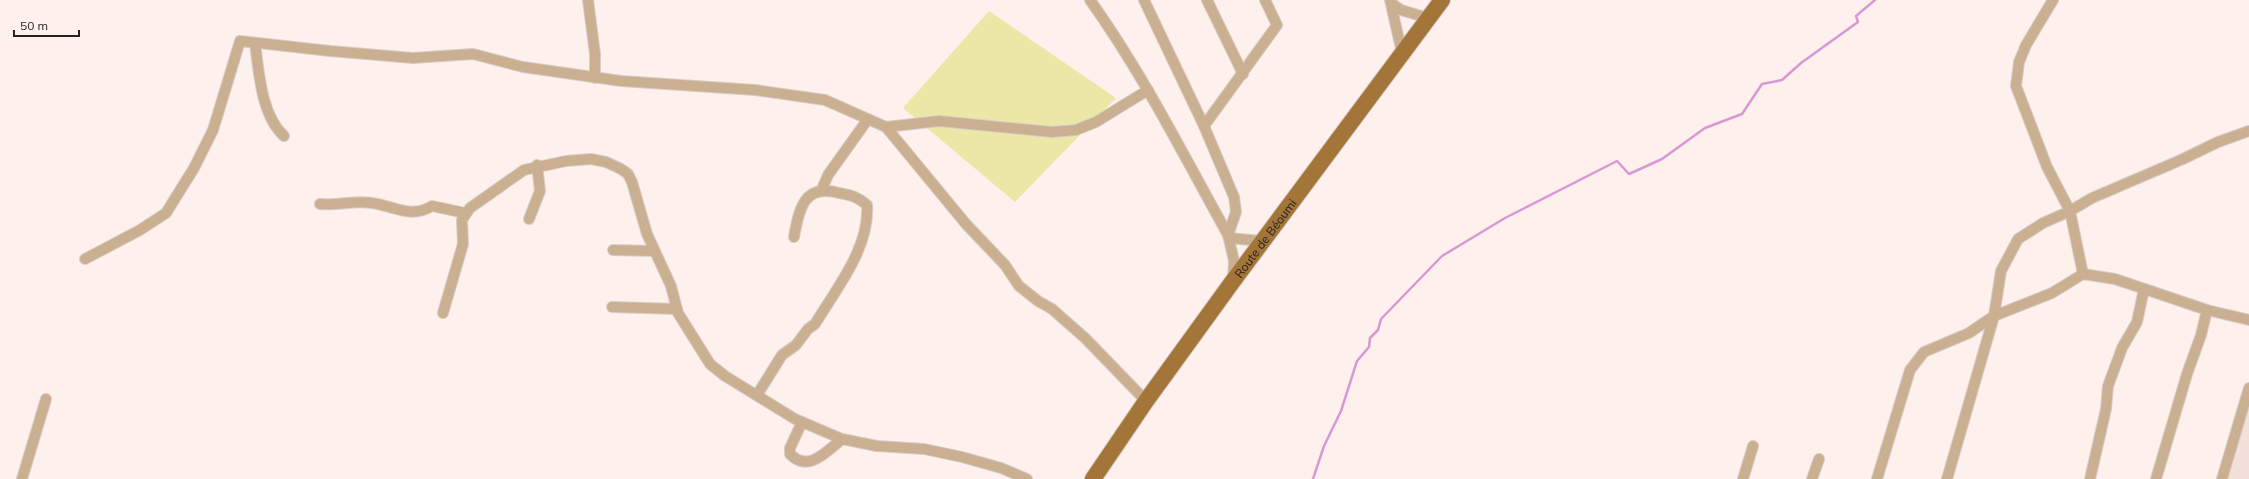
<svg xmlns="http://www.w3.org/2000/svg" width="2249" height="479" viewBox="0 0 2249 479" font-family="Mulish,sans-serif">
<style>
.built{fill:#f3e0da}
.green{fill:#ebe7a6}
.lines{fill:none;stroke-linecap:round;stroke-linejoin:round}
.stream{stroke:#da97d5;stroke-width:2.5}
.minor-casing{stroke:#d7ccc8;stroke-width:12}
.primary-casing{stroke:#d7ccc8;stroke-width:18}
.minor{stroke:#cab091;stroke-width:10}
.primary{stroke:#a47539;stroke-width:16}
.labels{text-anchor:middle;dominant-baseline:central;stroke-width:3;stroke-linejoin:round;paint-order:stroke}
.street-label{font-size:12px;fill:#272220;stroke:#fef1ed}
</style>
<rect width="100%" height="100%" fill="#fef1ed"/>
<polygon class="built" points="2249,407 2249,479 2227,479"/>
<polygon class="green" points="989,11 1116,98 1015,202 903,108"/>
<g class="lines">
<polyline class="stream" points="1313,479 1324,446 1341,411 1357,361 1369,347 1370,338 1378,330 1381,319 1442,256 1505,218 1617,161 1629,174 1662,159 1705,128 1742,114 1762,84 1782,80 1801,63 1858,22 1856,16 1875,0"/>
<defs>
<g id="minor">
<polyline points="588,0 595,54 595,78"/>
<path d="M1090,0C1143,74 1184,156 1228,235L1234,261L1233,279"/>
<polyline points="1144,0 1204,126 1234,197 1236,212 1228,235"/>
<polyline points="1207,0 1243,74"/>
<polyline points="1390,0 1402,53"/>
<polyline points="2053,0 2026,45 2019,62 2016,86 2047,167 2070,211 2083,274"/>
<polyline points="1391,3 1401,10 1428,18"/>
<path d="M255,43C259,72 261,115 284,136"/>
<polyline points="1204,126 1277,25 1265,0"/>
<polyline points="886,127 939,121 1052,132 1076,130 1096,122 1148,90"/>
<polyline points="822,189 828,175 868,119"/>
<path d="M320,204C337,206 355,200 372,203C394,206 411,219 432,206L465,213"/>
<polyline points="529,219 540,191 537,165"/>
<polyline points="1229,238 1262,241"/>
<polyline points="613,250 654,251"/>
<polyline points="85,259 140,230 166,213 194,168 213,130 240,41 330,51 413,58 473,54 523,67 621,81 755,90 825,100 886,127 966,224 1005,265 1019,286 1038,301 1052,309 1085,338 1146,401"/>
<polyline points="612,307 677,309"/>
<polyline points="443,313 463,244 462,220 470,208 524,170 566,161 591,159 606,162 621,169 628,174 632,182 647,234 671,286 678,313 710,364 725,376 795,419 842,439 877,446 924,449 962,457 1001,468 1027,479"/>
<path d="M757,395L782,355L796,345L808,329L815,324C836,289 870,248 867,205C858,197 851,195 839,193C804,183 799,209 794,237"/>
<path d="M802,422L790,448V454C808,473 826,452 842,439"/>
<polyline points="22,479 46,399"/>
<polyline points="1743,479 1753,446"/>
<polyline points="1812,479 1819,459"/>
<polyline points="1877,479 1910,370 1924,352 1969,333 1994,316 2052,293 2083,274 2115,279 2207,310 2249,320"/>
<polyline points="1947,479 1994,316 2001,271 2018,239 2043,223 2070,211 2092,198 2183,159 2218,142 2249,131"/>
<polyline points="2090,479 2106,409 2108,386 2122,348 2137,322 2144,289"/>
<polyline points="2156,479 2187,374 2201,335 2207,310"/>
<polyline points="2222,479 2249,388"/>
</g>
<g id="primary">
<path id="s1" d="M1093,479L1146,401L1233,281L1442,0"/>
</g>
</defs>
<use href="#minor" class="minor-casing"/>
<use href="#primary" class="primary-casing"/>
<use href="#minor" class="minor"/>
<use href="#primary" class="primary"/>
</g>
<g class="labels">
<g class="street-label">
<text stroke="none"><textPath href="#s1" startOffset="296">Route de Béoumi</textPath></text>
</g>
</g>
<path d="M14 30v6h65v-6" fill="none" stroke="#272220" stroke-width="2"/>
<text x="20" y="30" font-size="12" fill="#272220" stroke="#fef1ed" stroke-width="3" paint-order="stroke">50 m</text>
</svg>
